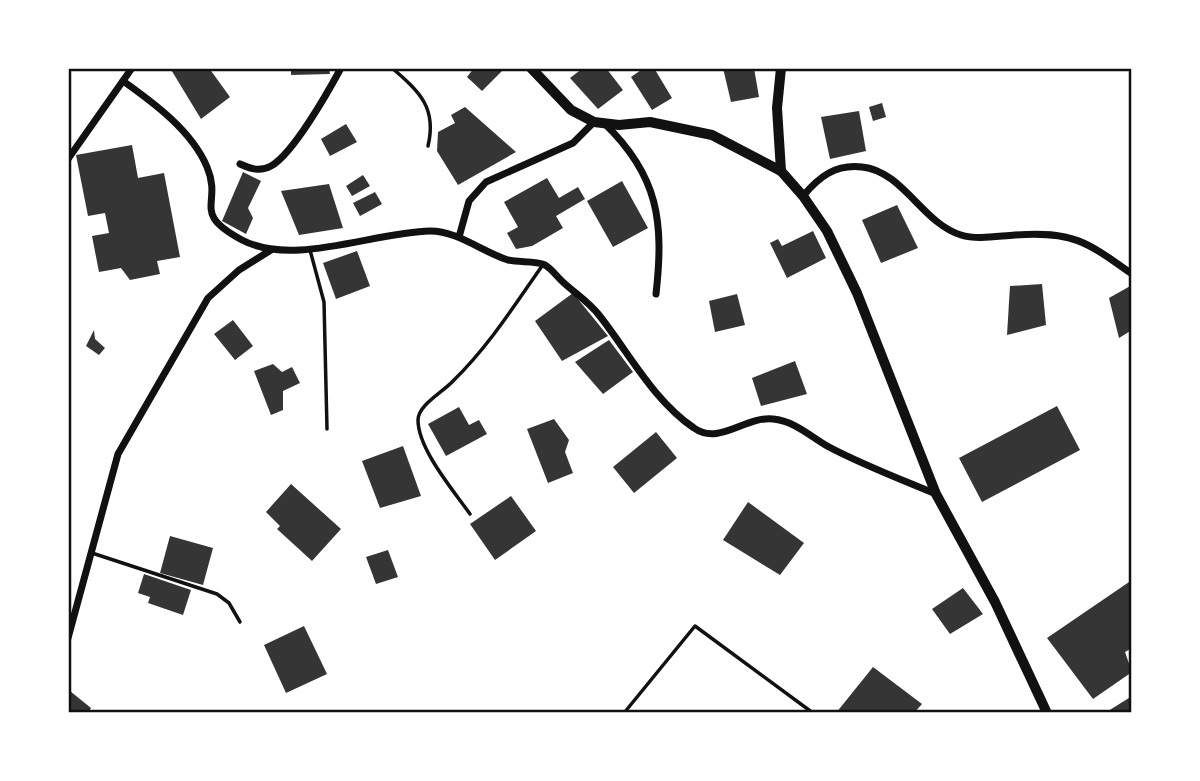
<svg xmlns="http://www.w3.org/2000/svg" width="1200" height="781" viewBox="0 0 1200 781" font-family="'PT Sans',sans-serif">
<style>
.building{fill:#353535}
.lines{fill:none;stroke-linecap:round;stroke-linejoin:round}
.path{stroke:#111;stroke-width:3.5}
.service{stroke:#111;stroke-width:3.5}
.minor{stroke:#111;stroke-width:7}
.tertiary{stroke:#111;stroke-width:10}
.neatline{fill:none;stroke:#111;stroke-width:2.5}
</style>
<rect width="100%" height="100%" fill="#fff"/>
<g class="building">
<polygon points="170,68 209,68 230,97 201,119"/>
<polygon points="291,68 329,68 330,74 291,75"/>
<polygon points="474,68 505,68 482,91 467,77"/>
<polygon points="583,68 606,68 623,90 598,109 570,78"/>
<polygon points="644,68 654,68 672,98 652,110 631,77"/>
<polygon points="723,68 754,68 759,97 731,102"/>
<polygon points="882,103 886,117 873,121 869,107"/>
<polygon points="465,107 516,152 458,185 437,151 438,132 455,123 451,115"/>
<polygon points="859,111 866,151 830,159 821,117"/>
<polygon points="346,124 357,142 330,156 321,139"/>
<polygon points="132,145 138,178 164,173 180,257 157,261 160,274 130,280 121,268 99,272 92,236 109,233 105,213 88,216 76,155"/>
<polygon points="243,172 261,181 248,208 253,218 246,234 222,221"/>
<polygon points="363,175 370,186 352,196 346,186"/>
<polygon points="547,178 559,198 578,187 585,199 556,216 563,228 532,246 516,249 507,233 518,227 504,202"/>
<polygon points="622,181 648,228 613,247 587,201"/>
<polygon points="329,184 343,228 299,235 281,191"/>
<polygon points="375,192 382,204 360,216 353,203"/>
<polygon points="897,205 918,248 881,263 862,220"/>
<polygon points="813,231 826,258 787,278 770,243 778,239 782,246"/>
<polygon points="357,251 370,286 336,299 323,263"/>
<polygon points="1042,284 1046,325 1007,335 1010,286"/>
<polygon points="1132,285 1132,330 1119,338 1109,298"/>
<polygon points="573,293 608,336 562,361 535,321"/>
<polygon points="737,294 745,325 715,332 709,301"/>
<polygon points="233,320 253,346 235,360 214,334"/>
<polygon points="94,330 95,339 105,348 99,355 86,346"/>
<polygon points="609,340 633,372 603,394 575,362"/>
<polygon points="795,361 807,394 761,406 752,378"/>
<polygon points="273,364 282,372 292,367 300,383 283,391 283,410 271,415 254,371"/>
<polygon points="1057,406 1080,450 982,502 959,458"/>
<polygon points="459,407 469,425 479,420 487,434 446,456 428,424"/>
<polygon points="554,419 569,440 565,452 573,473 548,483 527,429"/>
<polygon points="656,432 677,458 634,493 613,467"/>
<polygon points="403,446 421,496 380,508 362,461"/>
<polygon points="291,484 341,529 312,561 277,529 280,526 266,512"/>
<polygon points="511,496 536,531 495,560 470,524"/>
<polygon points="748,502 804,543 780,575 723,540"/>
<polygon points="170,536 213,548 203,585 160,573"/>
<polygon points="388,550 398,577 376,584 366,557"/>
<polygon points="144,574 191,590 183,615 148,603 150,597 138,593"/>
<polygon points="1132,580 1132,648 1125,652 1132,672 1093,699 1047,638"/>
<polygon points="963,588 983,614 950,634 932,609"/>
<polygon points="304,626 327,674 286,693 264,645"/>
<polygon points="873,667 922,704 914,713 836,713"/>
<polygon points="70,691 91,708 88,713 68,713"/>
<polygon points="1132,696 1132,713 1105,713"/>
</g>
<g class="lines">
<polyline class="path" points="624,713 695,626 813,713"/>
<g class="service">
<path d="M392,68C420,92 437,108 428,146"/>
<polyline points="310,250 324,302 327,429"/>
<path d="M470,514C453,490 418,449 418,420C418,405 443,392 453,381C488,347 514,306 542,266"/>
<polyline points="92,553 217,594 229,603 240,622"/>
</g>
<g class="minor">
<path d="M123,81C154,103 192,131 207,167C223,205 190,212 242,240C293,267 374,232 430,231C458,231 482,252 508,260C519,263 535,260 545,265C552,269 558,278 564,283C576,294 589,302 599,315C629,353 653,400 694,428C719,446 745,416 773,419C795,421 811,437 829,447C863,465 900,479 936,494"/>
<path d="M604,123C659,176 664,222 656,294"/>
<polyline points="68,159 132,68"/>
<path d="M240,164C251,169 260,172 271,166C293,154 328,92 341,68"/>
<path d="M803,196C819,177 835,164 862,167C903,171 922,223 961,235C977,240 998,236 1015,235C1072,231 1086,241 1132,274"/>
<polyline points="459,237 469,201 486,182 573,143 594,122"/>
<polyline points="68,638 118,454 208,298 239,270 271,250"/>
</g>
<g class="tertiary">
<polyline points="531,68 571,110 594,122 619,125 650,122 712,135 781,171 803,196 827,231 857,293 936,494 995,602 1047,713"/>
<polyline points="781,68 777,108 781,171"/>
</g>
</g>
<rect width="1200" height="781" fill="none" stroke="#ffffff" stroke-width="140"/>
<rect x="70" y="70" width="1060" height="641" class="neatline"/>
</svg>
